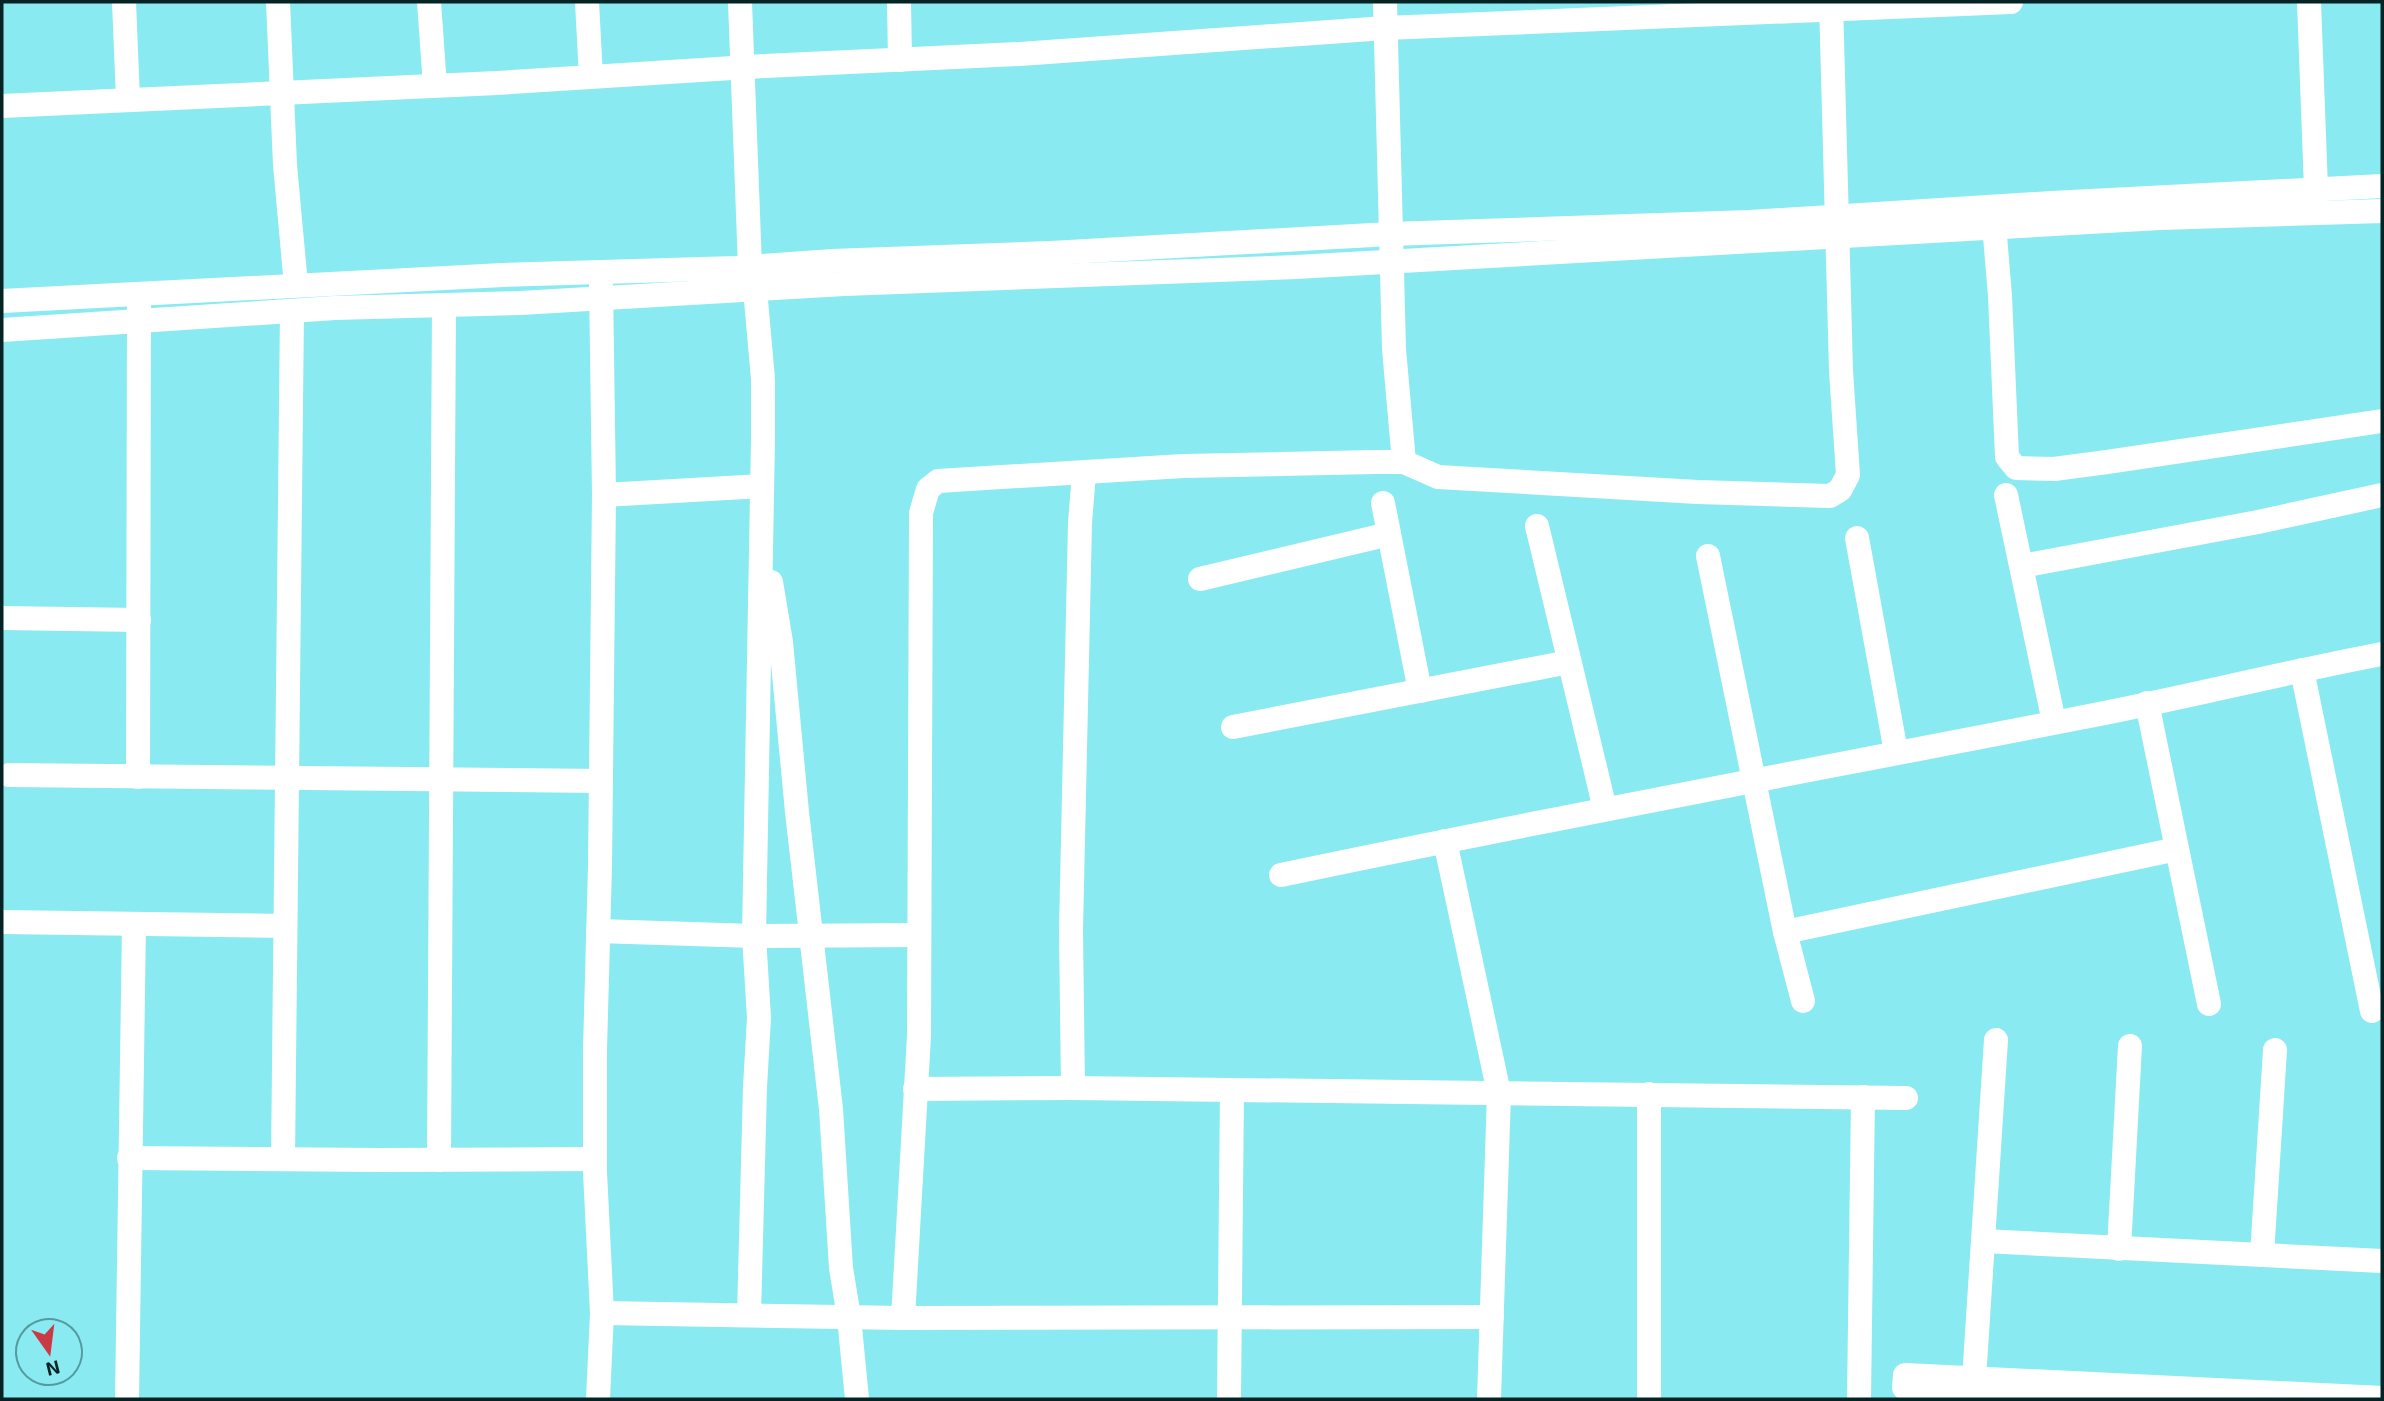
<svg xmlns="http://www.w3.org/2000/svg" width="2384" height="1401" viewBox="0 0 2384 1401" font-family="'Exo 2',sans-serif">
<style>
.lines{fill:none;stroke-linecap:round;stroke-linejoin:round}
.street{stroke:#fff;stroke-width:24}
</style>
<rect width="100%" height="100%" fill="#8aeaf1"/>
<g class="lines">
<g class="street">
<polyline points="124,2 128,99"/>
<polyline points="278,2 285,165 296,285"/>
<polyline points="429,2 435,86"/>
<polyline points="587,2 591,77"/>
<polyline points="740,2 750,267"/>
<polyline points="899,2 900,60"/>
<polyline points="1385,2 1394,349 1404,462"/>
<polyline points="2309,2 2316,189"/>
<polyline points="2,106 497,83 765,66 1020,54 1385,28 2011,2"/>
<polyline points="1993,212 2000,296 2007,457 2016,468 2054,469 2107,462 2382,421"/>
<polyline points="2,301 503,275 736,268 832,261 1051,253 1390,234 1750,222 2052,203 2382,186"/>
<polyline points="2,330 335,308 520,303 844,284 1296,267 2160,218 2382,211"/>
<polyline points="604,495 762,486"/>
<polyline points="2006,495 2054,722"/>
<polyline points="1383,503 1420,691"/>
<polyline points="1537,526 1605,809"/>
<polyline points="1857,538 1896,752"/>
<polyline points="1708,556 1785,932 1803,1001"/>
<polyline points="2022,566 2258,522 2382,495"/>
<polyline points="1200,579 1389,534"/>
<polyline points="771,582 781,642 797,812 831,1109 841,1268 849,1317 857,1399"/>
<polyline points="2,618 139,620"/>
<polyline points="2302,670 2372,1011"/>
<polyline points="2147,703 2209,1004"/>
<polyline points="1233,727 1569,662"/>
<polyline points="9,775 601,781"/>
<polyline points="138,777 139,304"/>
<polyline points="1445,841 1499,1093 1489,1399"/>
<path d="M1281,875C1546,819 1813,770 2079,718C2180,699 2281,673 2382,654"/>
<polyline points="2,922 285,926"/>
<polyline points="598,931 754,936 919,935"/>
<polyline points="1785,932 2177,849"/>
<polyline points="1073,1088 1071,930 1080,523 1084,473"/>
<polyline points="915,1089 1073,1088 1906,1098"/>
<polyline points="129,1158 379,1160 595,1159"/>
<polyline points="283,1159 292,311"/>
<polyline points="439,1160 444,305"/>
<polyline points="1983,1241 2382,1261"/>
<polyline points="2119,1249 2130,1046"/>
<polyline points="2262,1255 2275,1050"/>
<polyline points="602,1313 903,1318 1492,1317"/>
<polyline points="749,1315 755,1087 759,1018 754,936 763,439 763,379 755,289"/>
<polyline points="903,1318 919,1036 921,513 928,489 938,481 1183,466 1374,462 1404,462 1438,477 1698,492 1830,496 1840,490 1848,475 1841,371 1831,2"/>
<polyline points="1973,1395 1996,1040"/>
<polyline points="127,1399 134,924"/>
<polyline points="598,1399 602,1313 595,1172 595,1050 600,866 604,495 601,283"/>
<polyline points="1229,1399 1232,1090"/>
<polyline points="1649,1399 1649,1094"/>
<polyline points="1859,1399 1863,1097"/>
<polyline points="2137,1399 1904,1388 1905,1375 2382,1398"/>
</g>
</g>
<rect width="2384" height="1401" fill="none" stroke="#032325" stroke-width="7"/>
<g transform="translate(49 1352) rotate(166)"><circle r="33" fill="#8aeaf1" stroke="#549a9f" stroke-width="2"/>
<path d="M0-5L12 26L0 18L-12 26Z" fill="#ca3a44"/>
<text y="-10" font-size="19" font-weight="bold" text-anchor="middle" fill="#032325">N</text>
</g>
</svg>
